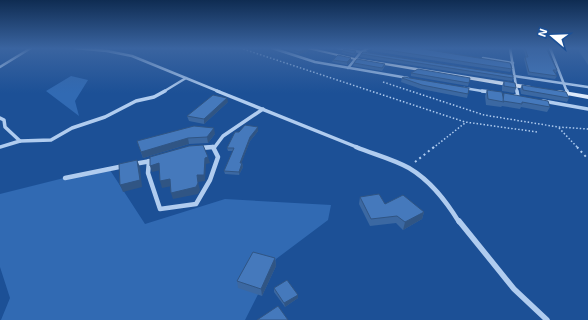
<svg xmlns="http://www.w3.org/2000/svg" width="588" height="320" viewBox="0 0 588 320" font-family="'Exo 2',sans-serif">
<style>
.green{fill:#316ab3}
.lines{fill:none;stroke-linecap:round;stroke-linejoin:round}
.path-far1{stroke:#b0ccef;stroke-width:1.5;stroke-dasharray:1.5 2;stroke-linecap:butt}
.path{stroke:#b0ccef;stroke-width:2;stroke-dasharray:2 3.5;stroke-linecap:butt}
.street-far3{stroke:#b0ccef;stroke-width:2.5}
.street-far2{stroke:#b0ccef;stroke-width:3.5}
.street-far1{stroke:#b0ccef;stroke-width:4.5}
.street{stroke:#b0ccef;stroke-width:5.5}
.secondary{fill:#ddeafb;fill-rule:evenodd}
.wall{fill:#3b68a2}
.shaded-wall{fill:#305584}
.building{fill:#4579bc;stroke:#305584}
</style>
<rect width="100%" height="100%" fill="#1c5096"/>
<g class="green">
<polygon points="71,76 88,80 75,101 79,116 46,91"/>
<polygon points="108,167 145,224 225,199 331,205 328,220 276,259 245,320 1,320 10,298 0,267 0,194"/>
</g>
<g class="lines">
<g class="path-far1">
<polyline points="240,48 465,122 537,132"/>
<polyline points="383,82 484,115 558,127 588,129"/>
<polyline points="559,128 578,148"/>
<polyline points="433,148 465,123"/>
</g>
<g class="path">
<polyline points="577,147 588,159"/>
<polyline points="415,162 434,147"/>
</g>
<g class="street-far3">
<polyline points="75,48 107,51 132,56 220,92"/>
<polyline points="272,48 315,62 408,78"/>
<polyline points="338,48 367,53"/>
<polyline points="510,48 517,92"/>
<polyline points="550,48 567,92"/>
<polyline points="483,58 513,63"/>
<polyline points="0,67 31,48"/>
<polyline points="348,68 361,52 369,48"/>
<polyline points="514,76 588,87"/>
<polyline points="464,88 488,92"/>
<polyline points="163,92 186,78"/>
</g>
<g class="street-far2">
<polyline points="217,91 359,148"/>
<polyline points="482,91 491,92"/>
<polyline points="567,91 568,94"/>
<polyline points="515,96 518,97 517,91"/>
<polyline points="543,101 588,109"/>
<polyline points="0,118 4,120 5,127 20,141"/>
<polyline points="0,147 20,141 51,140 72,128 105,117 136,101 154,97 165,91"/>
<polyline points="200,148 213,147"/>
<polyline points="214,148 223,136 263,109"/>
</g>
<g class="street-far1">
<path d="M356,147C373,154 393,159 409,168C431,181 446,201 459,222"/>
<polyline points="200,148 213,147"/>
<polyline points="149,161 148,173 160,209 196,204 210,180 218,157 213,147"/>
<polyline points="134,164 151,161"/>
<polyline points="65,178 124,166"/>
</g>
<polyline class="street" points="459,221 514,289 547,320"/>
<g class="secondary">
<polygon points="303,48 312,48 355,58 531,86 534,88 531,90 355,60"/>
<polygon points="558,90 588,95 588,99 556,93 556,91"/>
</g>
</g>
<g class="wall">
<polygon points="285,48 308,48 308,51 299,54 285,49"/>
<polygon points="372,48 417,48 512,69 510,72 372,51"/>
<polygon points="523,48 546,48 557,70 556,73 554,72 557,76 555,79 528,75 524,59 525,57 526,57"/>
<polygon points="581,48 588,48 588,65 579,51"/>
<polygon points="342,51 356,51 356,54 354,56 342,53"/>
<polygon points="361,54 513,78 512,81 360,57"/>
<polygon points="351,58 351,61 347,65 332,62 333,60"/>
<polygon points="354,63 385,64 385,66 382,71 353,66"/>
<polygon points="411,73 469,83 468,86 411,76"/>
<polygon points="402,78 468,94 467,98 421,89 401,82"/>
<polygon points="504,81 516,88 514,93 502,91 502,86"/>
<polygon points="522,85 569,98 567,102 521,94 520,89"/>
<polygon points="487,90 503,96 504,93 550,107 547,112 521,107 520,109 502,106 501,107 486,105 485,96"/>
<polygon points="228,102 204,124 189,121 187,116"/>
<polygon points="258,127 258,131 250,141 241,163 242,163 243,167 239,175 225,174 224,171 233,151 228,151 227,148 239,132"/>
<polygon points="215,134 208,143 189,144 143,158 137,141"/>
<polygon points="360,197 385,204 424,212 422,219 403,230 396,223 370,226 359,204"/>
<polygon points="275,258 276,266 262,296 238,288 237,281"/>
<polygon points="274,288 298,298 285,307 274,292"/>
</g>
<g class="shaded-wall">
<polygon points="308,48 308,51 299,54 299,52"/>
<polygon points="351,58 351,61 347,65 347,62"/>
<polygon points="227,98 228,102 204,124 204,119"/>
<polygon points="258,127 258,131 250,141 240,167 240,163 250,137"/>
<polygon points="214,128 215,134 208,143 207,137"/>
<polygon points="188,138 189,144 143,158 141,152"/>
<polygon points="208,157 210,163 206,164 205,181 198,182 200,190 198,194 173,199 171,193 197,175 205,158"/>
<polygon points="137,160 140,167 142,187 123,192 120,185"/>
<polygon points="159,163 161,170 152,172 150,166"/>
<polygon points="242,163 243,167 239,175 239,172"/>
<polygon points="170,179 172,186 162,188 160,181"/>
<polygon points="424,212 422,219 403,230 405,222"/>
<polygon points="275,258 276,266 262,296 261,289"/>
<polygon points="298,295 298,298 285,307 284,303"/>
</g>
<g class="building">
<polygon points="289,48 308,48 299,52"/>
<polygon points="374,48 417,48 510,63 512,69"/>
<polygon points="525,48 546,48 557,70 553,70 557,76 529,72 525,57 528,57"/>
<polygon points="585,48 588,48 588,53"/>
<polygon points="344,49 356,51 354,54 342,51"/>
<polygon points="363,52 513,75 513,78 361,54"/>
<polygon points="338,55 351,58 347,62 333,60"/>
<polygon points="357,59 385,64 382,68 354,63"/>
<polygon points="418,69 470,78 469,83 411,73"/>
<polygon points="404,77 469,88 468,94 422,85 402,78"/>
<polygon points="504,81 515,83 516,88 504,86"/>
<polygon points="522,85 566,92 569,98 523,90"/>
<polygon points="487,90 502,92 504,102 488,99"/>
<polygon points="504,93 548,101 550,107 522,102 522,104 503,101"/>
<polygon points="213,95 227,98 204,119 187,116"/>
<polygon points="245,125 258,127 250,137 240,163 242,163 239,172 224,171 234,148 227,148 235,132 239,132"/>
<polygon points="194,126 214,128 207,137 188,138 141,152 137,141"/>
<polygon points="203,145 208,157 205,158 204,175 197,175 198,183 196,187 171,193 170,179 160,181 159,163 150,166 150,157 189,146"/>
<polygon points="137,160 140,180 120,185 119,164"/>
<polygon points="379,194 385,204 403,195 424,212 405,222 397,216 371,219 360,197"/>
<polygon points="253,252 275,258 261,289 237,281"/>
<polygon points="287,280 298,295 284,303 274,288"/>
<polygon points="278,306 288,320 257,320"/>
</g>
<linearGradient id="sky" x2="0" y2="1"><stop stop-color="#0f2c52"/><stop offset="0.52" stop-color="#3a64a0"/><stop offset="1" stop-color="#3a64a0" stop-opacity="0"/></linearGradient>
<rect width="588" height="93" fill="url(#sky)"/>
<g transform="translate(552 36) rotate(289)" stroke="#1c5096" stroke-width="3" paint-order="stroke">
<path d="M0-3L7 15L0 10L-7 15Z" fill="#ffffff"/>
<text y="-6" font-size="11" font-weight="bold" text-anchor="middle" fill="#ffffff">N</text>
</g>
</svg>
